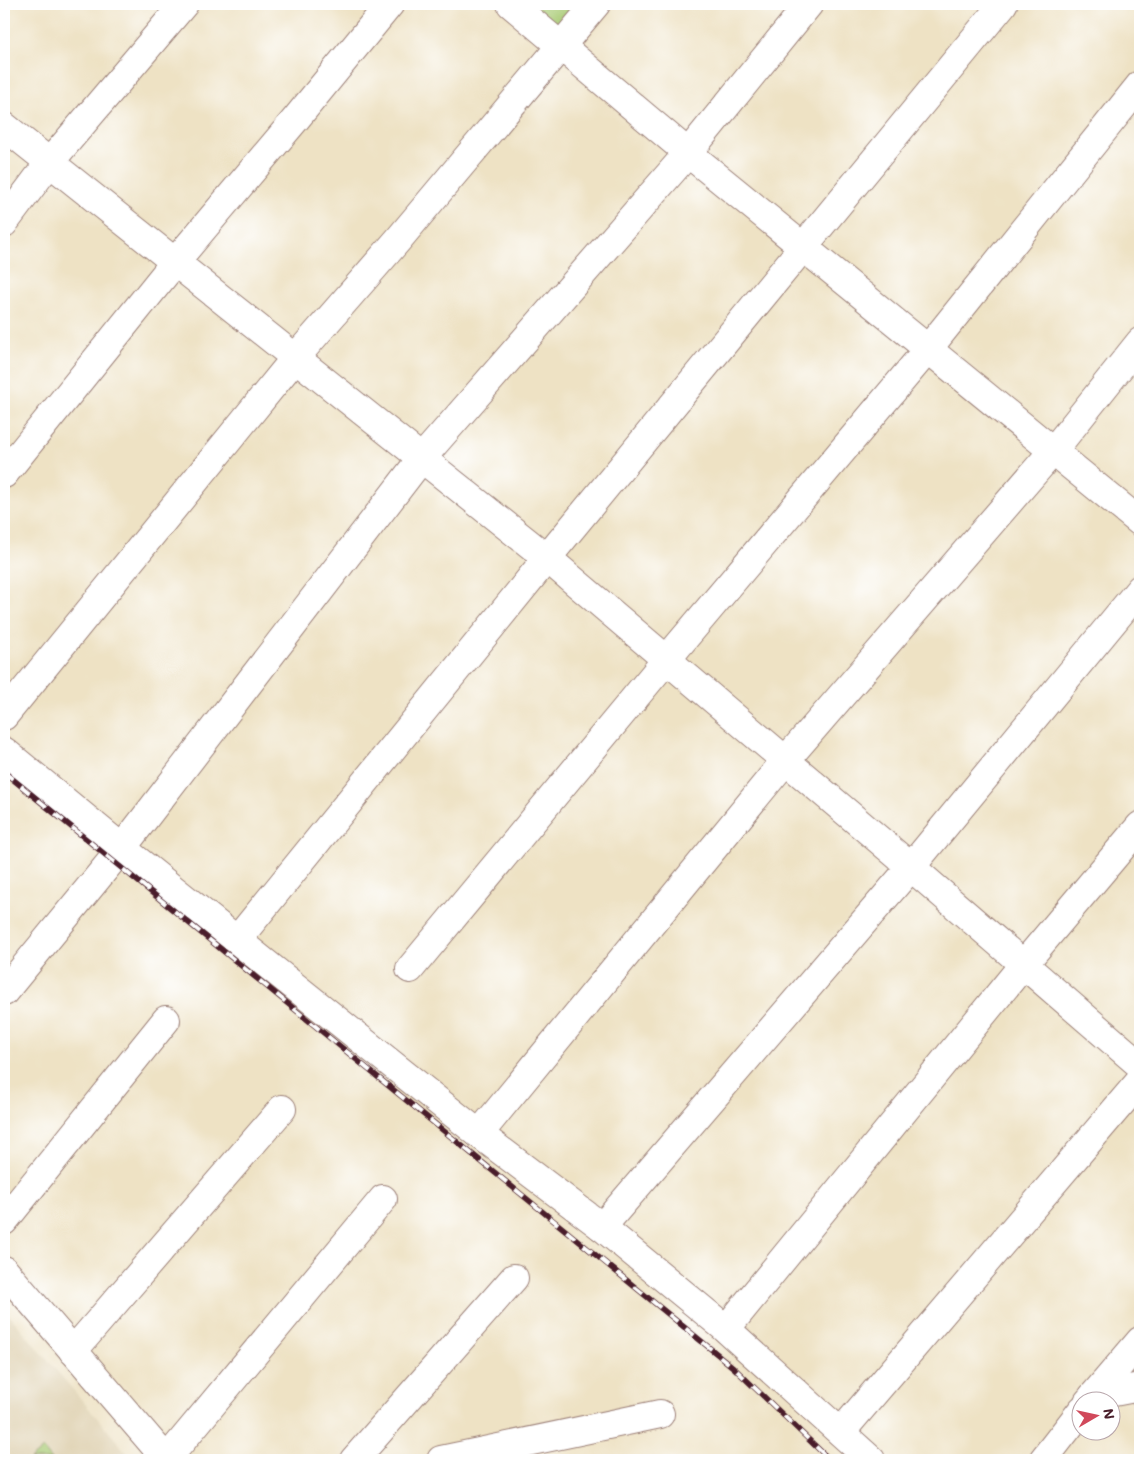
<svg xmlns="http://www.w3.org/2000/svg" width="1144" height="1464" viewBox="0 0 1144 1464" font-family="Mali,sans-serif">
<style>
.built{fill:#e0d3b4}
.green{fill:#a9cb74;stroke:#7a7550}
.lines{fill:none;stroke-linecap:round;stroke-linejoin:round}
.minor-casing{stroke:#9c8078;stroke-width:30}
.minor{stroke:#fff;stroke-width:28}
.rail-casing{stroke:#4a1f2b;stroke-width:5.5}
.rail{stroke:#fff;stroke-width:4;stroke-dasharray:11;stroke-linecap:butt}
</style>
<rect width="100%" height="100%" fill="#fff"/>
<filter id="ink" filterUnits="userSpaceOnUse"><feTurbulence type="fractalNoise" baseFrequency=".02" numOctaves="2"/><feDisplacementMap in="SourceGraphic" scale="10" xChannelSelector="R" yChannelSelector="G"/><feConvolveMatrix kernelMatrix="1 2 1 2 8 2 1 2 1" color-interpolation-filters="sRGB"/></filter>
<filter id="wash" filterUnits="userSpaceOnUse"><feTurbulence type="fractalNoise" baseFrequency=".0096" numOctaves="4" result="noise"/><feDisplacementMap in="SourceGraphic" scale="20" xChannelSelector="R" yChannelSelector="G"/><feGaussianBlur stdDeviation="1.12" result="paint"/><feColorMatrix in="noise" values="0 0 0 0 0 0 0 0 0 0 0 0 0 0 0 0 0 1.4 0 .05"/><feComposite in="paint" operator="in"/></filter>
<g filter="url(#wash)">
<rect width="100%" height="100%" fill="#eee2c4"/>
<polygon class="built" points="4,1309 133,1460 4,1460"/>
<g class="green">
<polygon points="515,4 594,4 560,43"/>
<polygon points="43,1449 52,1460 30,1460"/>
</g>
</g>
<g filter="url(#ink)">
<g class="lines">
<defs>
<g id="minor">
<polyline points="511,4 688,153 1140,522"/>
<polyline points="4,126 547,558 911,867 1140,1065"/>
<polyline points="4,223 49,163 184,4"/>
<polyline points="4,474 175,262 295,120 390,4"/>
<polyline points="4,716 296,357 398,240 596,4"/>
<polyline points="4,751 122,848 479,1134 602,1227 726,1329 871,1460"/>
<polyline points="237,940 547,558 1003,4"/>
<polyline points="410,969 667,659 928,349 1140,85"/>
<polyline points="4,992 122,848 421,459 688,153 809,4"/>
<polyline points="479,1134 785,761 1053,451 1140,342"/>
<polyline points="4,1221 166,1020"/>
<polyline points="602,1227 911,867 1140,589"/>
<polyline points="4,1270 167,1460"/>
<polyline points="726,1329 1023,965 1140,826"/>
<polyline points="73,1351 282,1109"/>
<polyline points="1093,1396 1140,1387"/>
<polyline points="1088,1402 1140,1341"/>
<polyline points="841,1432 1140,1081"/>
<polyline points="166,1460 383,1199"/>
<polyline points="354,1460 514,1278"/>
<polyline points="441,1460 660,1414"/>
<polyline points="1043,1460 1082,1410"/>
</g>
</defs>
<use href="#minor" class="minor-casing"/>
<use href="#minor" class="minor"/>
<defs>
<polyline id="rail" points="4,772 733,1367 830,1460"/>
</defs>
<use href="#rail" class="rail-casing"/>
<use href="#rail" class="rail"/>
</g>
</g>
<rect width="1144" height="1464" fill="none" stroke="#fff" stroke-width="20"/>
<g transform="translate(1096 1416) rotate(81)"><circle r="24" fill="#ffffff" stroke="#b7a5aa"/>
<path d="M0-4L9 19L0 12L-9 19Z" fill="#d1495b"/>
<text y="-8" font-size="14" font-weight="bold" text-anchor="middle" fill="#4a1f2b">N</text>
</g>
</svg>
